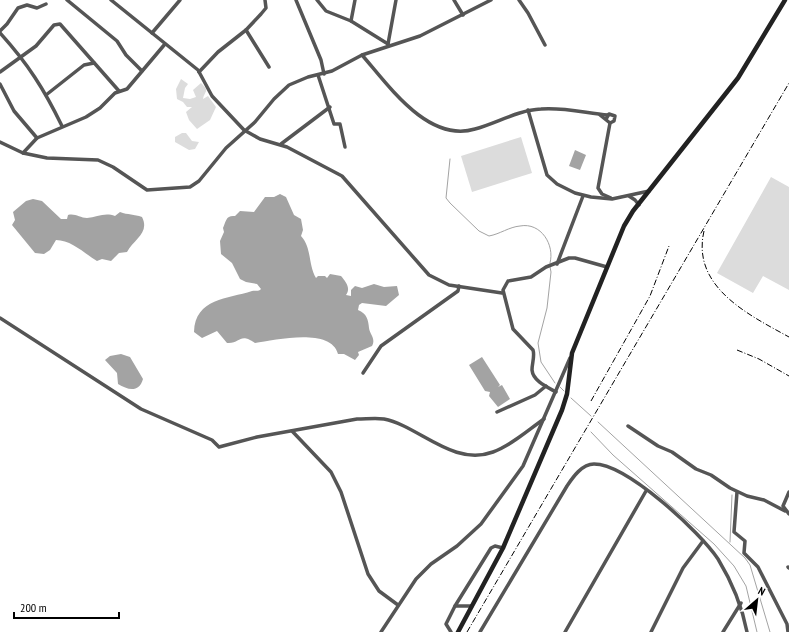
<svg xmlns="http://www.w3.org/2000/svg" width="789" height="632" viewBox="0 0 789 632" font-family="'PT Sans Narrow',sans-serif">
<style>
.green{fill:#dcdcdc}
.water{fill:#a3a3a3}
.lines{fill:none;stroke-linecap:round;stroke-linejoin:round}
.stream{stroke:#a3a3a3;stroke-width:1}
.street{stroke:#555;stroke-width:3.5}
.secondary{stroke:#222;stroke-width:4.5}
.rail{stroke:#000;stroke-width:1;stroke-dasharray:6 2 1 2;stroke-linecap:butt}
</style>
<rect width="100%" height="100%" fill="#fff"/>
<g class="green">
<path d="M181,79L188,84L185,88L183,98L190,99L196,97L193,90L201,83C210,92 205,90 203,99L208,96L216,107L210,120L197,129L189,120L186,112L192,107H187L183,102L177,99L176,89Z"/>
<polygon points="182,133 186,133 192,141 199,142 195,149 189,150 175,142 175,137"/>
<polygon points="521,137 532,173 472,192 461,156"/>
<polygon points="771,177 789,187 789,290 763,276 753,293 717,273"/>
</g>
<g class="water">
<polygon points="575,150 586,155 580,170 569,166"/>
<path d="M280,194L286,197L294,215L301,219L303,230L301,236C312,248 308,265 316,278L318,276H325L327,278L330,274L341,276C346,282 351,288 346,295L351,296V290L355,286L362,288L374,284L384,287L397,286L399,295L386,306L362,303L359,305L358,310C367,314 368,319 369,328C370,335 376,338 372,346L358,352L359,355L355,360L344,354H338C331,327 275,340 255,343C239,332 241,344 227,343L217,331L202,338L194,332C195,298 228,299 252,291C256,290 258,292 261,289L257,284L246,282L240,279L232,263L221,254L220,241L224,232L223,228C226,221 226,215 235,216L240,211L254,212L265,197H274Z"/>
<path d="M33,199L42,201L61,219H67L68,215C75,213 80,218 87,218C97,217 105,212 115,216L120,212C128,215 134,214 142,217C150,233 134,239 127,252L119,253L111,261L102,259L97,261C84,253 71,240 56,240L50,250L44,254L35,253L12,225L15,220L13,212L26,201Z"/>
<path d="M121,354L130,357L143,379C139,393 128,390 118,384L117,373L105,360L110,356Z"/>
<polygon points="482,357 500,385 498,387 502,385 510,399 498,407 489,396 490,392 485,391 469,365"/>
</g>
<g class="lines">
<g class="stream">
<path d="M450,159L446,198L450,203L479,231L489,236C500,234 509,227 520,226C541,222 555,245 550,263"/>
<polyline points="550,267 551,272 547,308 538,343 541,362 555,383"/>
<polyline points="560,387 564,391"/>
<polyline points="571,398 591,416"/>
<polyline points="598,422 745,558 750,565 770,632"/>
<polyline points="591,432 613,455 714,544 734,566 746,586 757,632"/>
<polyline points="730,542 732,495"/>
</g>
<g class="street">
<polyline points="67,0 117,41 126,55 142,71"/>
<polyline points="111,0 198,70 212,96 244,130 260,139 287,147 342,176 429,275 449,285 502,293"/>
<polyline points="296,0 321,60 324,74"/>
<polyline points="317,0 326,11 351,21"/>
<polyline points="355,0 351,21 388,44"/>
<polyline points="454,0 463,15"/>
<polyline points="519,0 528,13 545,45"/>
<polyline points="246,30 269,67"/>
<polyline points="0,31 7,24 18,8 27,5 37,8 46,4"/>
<path d="M0,33C28,64 44,89 62,126"/>
<polyline points="152,33 180,0"/>
<polyline points="388,44 396,0"/>
<path d="M362,55C389,86 428,143 475,129C497,123 518,110 541,109C563,107 586,113 608,115"/>
<polyline points="0,72 36,46 54,25 60,24 119,91"/>
<polyline points="199,72 218,52 246,30 261,14 266,8 265,0"/>
<polyline points="318,75 334,124 340,124 345,147"/>
<polyline points="0,84 14,111 37,138"/>
<polyline points="46,95 84,65 94,63"/>
<polyline points="528,110 547,175 557,184 575,193 591,197 612,199 649,191"/>
<polyline points="600,115 610,123 614,121 615,116 609,114 606,119"/>
<polyline points="610,123 598,188 602,194 611,198"/>
<polyline points="0,142 23,153 47,158 98,160 113,167 147,190 190,187 199,181 226,148 255,122 274,99 289,85 308,77 332,71 362,55 420,36 491,0"/>
<polyline points="281,144 330,107"/>
<polyline points="23,153 37,138 86,117 100,108 115,93 127,89 165,44"/>
<polyline points="629,196 635,200 639,205"/>
<polyline points="557,264 583,196"/>
<path d="M0,318L141,409L212,440L219,447L257,437L357,419C366,419 376,418 384,419C419,426 453,467 493,452C512,445 528,430 544,419"/>
<polyline points="363,373 381,346 458,291 459,286"/>
<path d="M556,392C547,387 533,381 532,370C532,363 535,356 533,350L513,329L503,290L508,281L531,277L546,267L569,258H575L607,267"/>
<polyline points="497,412 535,395 546,386"/>
<polyline points="628,426 658,446 672,452 696,469 711,475 730,488 747,496 764,500 785,511"/>
<polyline points="292,431 331,472 341,492 368,574 379,591 398,605"/>
<polyline points="737,492 734,532 745,541 744,553 758,567 787,624 788,632"/>
<polyline points="789,492 783,506 789,514"/>
<polyline points="788,567 789,568"/>
<polyline points="455,606 472,606"/>
<polyline points="381,632 416,579 431,564 457,546 481,524 523,466 570,358"/>
<polyline points="451,632 446,624 455,606 491,548 495,546 503,548"/>
<path d="M480,632L567,486C573,477 582,464 594,464C627,464 700,532 718,559C732,582 742,606 747,632"/>
<polyline points="565,632 646,491"/>
<polyline points="651,632 683,568 703,541"/>
<polyline points="723,632 741,603"/>
</g>
<polyline class="secondary" points="458,632 503,548 562,410 567,394 572,353 624,226 633,211 738,78 785,0"/>
<g class="rail">
<path d="M704,231C691,287 749,315 789,337"/>
<polyline points="737,350 759,359 789,376"/>
<polyline points="591,401 650,296 669,246"/>
<polyline points="467,632 789,83"/>
</g>
</g>
<g transform="translate(757 600) rotate(28)" stroke="#ffffff" stroke-width="3" paint-order="stroke">
<path d="M0-3L7 15L0 10L-7 15Z" fill="#000000"/>
<text y="-6" font-size="11" font-weight="bold" text-anchor="middle" fill="#000000">N</text>
</g>
<path d="M14 612v6h105v-6" fill="none" stroke="#000000" stroke-width="2"/>
<text x="20" y="612" font-size="12" fill="#000000" stroke="#ffffff" stroke-width="3" paint-order="stroke">200 m</text>
</svg>
